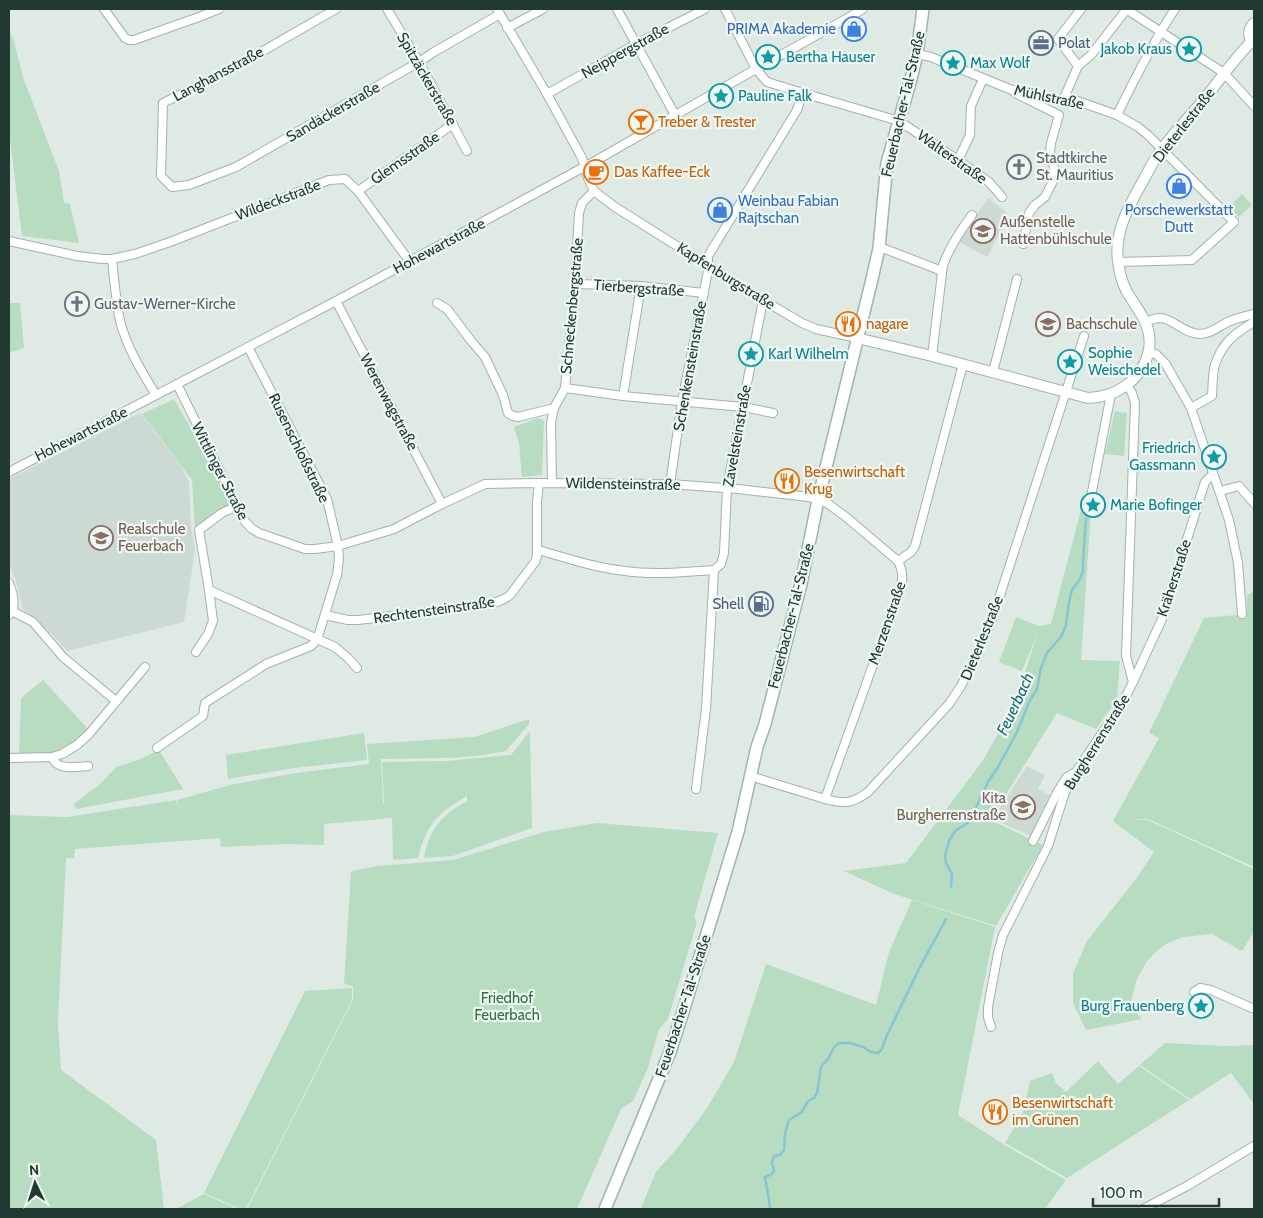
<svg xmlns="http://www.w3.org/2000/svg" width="1263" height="1218" viewBox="0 0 1263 1218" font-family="Cabin,sans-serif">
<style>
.built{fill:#cddad4}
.green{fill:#b8dcc1}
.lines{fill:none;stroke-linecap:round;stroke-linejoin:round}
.stream{stroke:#87c6d0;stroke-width:2.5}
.minor-casing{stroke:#a2b2ac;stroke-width:10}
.tertiary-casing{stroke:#a2b2ac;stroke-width:12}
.secondary-casing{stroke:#9eb6ad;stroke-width:14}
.minor{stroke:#fff;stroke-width:8}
.tertiary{stroke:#fff;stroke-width:10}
.secondary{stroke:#fff;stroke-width:11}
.labels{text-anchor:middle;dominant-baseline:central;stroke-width:4.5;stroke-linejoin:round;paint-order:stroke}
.shop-label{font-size:15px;fill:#366cbe;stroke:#eff7f3;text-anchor:end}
.service-label{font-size:15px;fill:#4e5e75;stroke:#eff7f3;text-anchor:start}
.culture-label{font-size:15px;fill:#0d838f;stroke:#eff7f3;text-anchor:start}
.street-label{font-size:15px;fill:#203a33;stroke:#eff7f3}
.food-label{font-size:15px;fill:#c56008;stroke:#eff7f3;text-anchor:start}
.worship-label{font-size:15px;fill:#5b616d;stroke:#eff7f3;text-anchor:start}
.education-label{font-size:15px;fill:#785e54;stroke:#eff7f3;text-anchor:start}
.park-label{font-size:15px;fill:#2b7144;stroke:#eff7f3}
.water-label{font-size:16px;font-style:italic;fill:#1b6875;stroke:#eff7f3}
</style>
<rect width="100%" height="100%" fill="#dfeae5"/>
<g class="built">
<polygon points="988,198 1007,213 1003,219 1006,221 987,257 958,241"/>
<polygon points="140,413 180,465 189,482 191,527 195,550 184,622 67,651 52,634 22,608 16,580 9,565 9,479"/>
<polygon points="1027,766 1045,775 1038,789 1050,795 1031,836 993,819"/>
</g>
<g class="green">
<polygon points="9,29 14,42 24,80 59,171 64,203 70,204 79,243 22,236 10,139 9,138"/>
<polygon points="1242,194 1252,205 1239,217 1228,207"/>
<polygon points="9,303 20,303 24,348 9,353"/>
<polygon points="174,399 234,504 195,531 192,480 142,414"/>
<polygon points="1115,411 1127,413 1124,456 1105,454"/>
<polygon points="538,418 541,419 544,421 542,475 522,477 519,443 514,427"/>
<polygon points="1081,510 1091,510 1081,660 1120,661 1117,699 1096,729 1057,713 990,820 1043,845 996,926 894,894 844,871 906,863 984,759 1021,691 1025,672 1038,632 1022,671 999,662 1016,617 1039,626 1051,624"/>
<polygon points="1254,591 1254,867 1148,819 1133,820 1148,820 1254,869 1254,932 1242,951 1212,934 1183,937 1166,944 1159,949 1147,961 1136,981 1130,1005 1142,1019 1086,1030 1073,1003 1073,973 1087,941 1136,879 1154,852 1113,821 1159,738 1149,733 1204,618 1247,614 1247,595"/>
<polygon points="43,680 88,729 74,743 48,754 19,755 21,698"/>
<path d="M529,719V724L506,751L477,756L446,758L381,759L383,803L366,805L384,803L382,762L447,761L511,755L530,731L532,828L453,856L424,858C429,829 442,815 467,801V796C436,814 427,824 418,858L393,860L392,818L324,824V845L289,844L221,847L220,838L75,849L74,858H66L58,1022L61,1070L156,1140L164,1209H9V815L67,817L176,800L179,809L177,800L230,785L295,773L369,764L367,744L474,737Z"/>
<polygon points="364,733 367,760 294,768 228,779 226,755"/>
<polygon points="159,750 183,789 76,809 74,804 101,783 116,767 141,759"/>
<polygon points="597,823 718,833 694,917 697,922 668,1019 659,1029 648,1068 633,1101 621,1109 577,1209 247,1209 353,1000 353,986 344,984 351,871 378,866 453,860 544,832"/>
<polygon points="912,900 995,927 958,1115 1003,1144 1066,1180 1045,1209 642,1209 641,1208 656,1172 679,1146 707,1108 734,1062 766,964 876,1005 889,952"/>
<polygon points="352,988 352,1000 246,1209 240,1209 204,1193 305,991"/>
<polygon points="1165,1043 1227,1046 1254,1045 1254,1104 1231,1073 1190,1099 1140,1065"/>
<polygon points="1098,1061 1118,1084 1139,1066 1189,1100 1067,1178 1005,1143 1023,1113 1030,1081 1052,1073 1056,1083 1066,1092"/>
<polygon points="204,1194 237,1209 176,1209"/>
</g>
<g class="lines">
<g class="stream">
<polyline points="951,887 952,874 946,863 945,856 949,841 955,831 969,822 988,782 998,767 1017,732 1029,702 1037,689 1041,668 1047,653 1061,637 1066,625 1069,602 1072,590 1080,579 1083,571 1083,560 1086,519"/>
<polyline points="770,1209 768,1194 765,1177 772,1174 774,1170 772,1163 774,1156 780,1155 784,1150 785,1133 789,1120 802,1112 808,1101 814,1098 817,1093 821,1067 828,1059 834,1047 839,1043 850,1043 863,1047 871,1052 878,1053 882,1049 887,1035 921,965 946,919"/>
</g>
<defs>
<g id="minor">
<polyline points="104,9 125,38 129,40 134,40 199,17 219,9"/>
<polyline points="336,9 235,67 163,103 161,176 172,187 189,185 236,167 419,62 434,52 500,14"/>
<polyline points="387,9 419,62 467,151"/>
<polyline points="497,9 547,94 582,158 588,178 594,191 615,207 763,300 802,323 816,329 857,338"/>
<polyline points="617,9 675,115"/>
<polyline points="725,9 756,69 767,82 803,93 899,121 958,160 989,182 1002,197"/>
<polyline points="1126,9 1224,73 1254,106"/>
<polyline points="507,28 543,9"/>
<polyline points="917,54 931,57 1012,90 1022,90 1047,99 1072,99 1117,115 1138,127 1148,135 1234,222 1192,260 1118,262"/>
<polyline points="1078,66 1058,39 1081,9"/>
<polyline points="1012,90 1017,94 1059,115 1051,143 1050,152 1054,168 1053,181 1045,197 1035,205 1029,213 1023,244"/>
<polyline points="547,94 636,44 705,9"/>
<polyline points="1064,98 1078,66 1091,55 1127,9"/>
<path d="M1117,115C1135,78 1153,42 1175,9"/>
<polyline points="958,160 970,135 971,106 983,79"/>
<polyline points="358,191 453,124"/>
<polyline points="9,241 77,256 103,259 112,259 135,254 170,242 329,180 345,179 358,191 410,262"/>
<polyline points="879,248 885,249 942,271"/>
<path d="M112,259C114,280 116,301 120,321C127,348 142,372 156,395"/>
<polyline points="575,284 641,286 704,293"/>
<polyline points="336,301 442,504"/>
<polyline points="437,303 447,309 472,342 485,357 503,395 508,413 513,416 518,417 554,408"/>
<path d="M1146,322C1150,320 1155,318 1161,318C1173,319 1185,334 1200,334C1211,334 1219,326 1228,322C1237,318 1245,316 1254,314"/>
<polyline points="1148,353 1156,354 1165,363 1191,408 1229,520 1238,563 1242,614"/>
<path d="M932,356L943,265C950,246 960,231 972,215"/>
<polyline points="993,372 1017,279"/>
<path d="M177,384L244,520L251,528L259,533L305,549H315L338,546L394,529L442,504L485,484L539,483L670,484L738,489L809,497L827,503L846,517L898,561C904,573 903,580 899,592L825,799"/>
<polyline points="565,388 623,396 743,407 773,413"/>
<polyline points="623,396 641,286"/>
<path d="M1191,408L1212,396C1213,386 1212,374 1215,365C1222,343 1235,333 1254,322"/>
<polyline points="9,472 336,301 501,212 595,161 756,69 853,15 863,9"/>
<polyline points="552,483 551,423 554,408 565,388 575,284 579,213 582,203 594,191"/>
<polyline points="670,484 682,401 708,271 708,256 797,110 803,93"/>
<polyline points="1220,491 1239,486 1254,503"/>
<polyline points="1090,502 1111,394"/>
<path d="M538,550C567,558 595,568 625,571C654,575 685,572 714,570L721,564L724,553L727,488L763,300"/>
<polyline points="898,561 911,552 915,546 963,364"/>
<path d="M9,583C13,593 17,607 9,615"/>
<polyline points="209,590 335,647 348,658 357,668"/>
<polyline points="12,611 33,622 63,657 116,701"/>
<path d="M325,615L348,620H358L485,605C494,603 503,601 510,595L535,562L537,556V502L539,483"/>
<polyline points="196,652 208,634 213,621 209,590 199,530 222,513 237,506"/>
<polyline points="1133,682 1162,619 1205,482 1213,474"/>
<polyline points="157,748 203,716 205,703 266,664 311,646 317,640 337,575 339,559 338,546 327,499 248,347"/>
<path d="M52,757C57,771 76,767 88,766"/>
<polyline points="9,758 52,757 62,754 77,745 89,734 145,667"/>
<path d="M750,776L825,799C844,804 852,804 868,792L949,704L961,686L974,661L993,617L1084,336"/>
<polyline points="696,789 706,709 714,570"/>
<polyline points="1033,841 1058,791 1067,777 1076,772"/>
<polyline points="1194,992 1200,988 1211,990 1252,1008 1254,1008"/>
<polyline points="991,1027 988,1017 988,1007 998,953 1003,935 1048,846 1065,792 1076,772 1123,702 1133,682 1126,656 1135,403 1132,393 1127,385"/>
<polyline points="1143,1209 1187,1186 1254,1146"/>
</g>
<g id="tertiary">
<path d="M1254,23C1248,29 1247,37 1254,43"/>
<path d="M857,338L932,356L1088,398C1115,397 1140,382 1148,354C1155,328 1139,312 1127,292C1123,284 1120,276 1119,267C1112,236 1128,207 1143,181C1148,172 1152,163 1158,155C1171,135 1189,118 1204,99C1220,80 1234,59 1252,41"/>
</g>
<polyline id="secondary" points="605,1209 670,1052 682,1015 738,832 757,747 765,724 801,584 818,500 872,279 879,248 887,163 911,79 917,54 923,9"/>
</defs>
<use href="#minor" class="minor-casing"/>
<use href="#tertiary" class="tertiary-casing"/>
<use href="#secondary" class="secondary-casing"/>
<use href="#minor" class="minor"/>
<use href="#tertiary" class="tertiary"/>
<use href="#secondary" class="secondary"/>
</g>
<defs>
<symbol id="shop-ring" viewBox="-11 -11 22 22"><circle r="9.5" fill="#eff7f3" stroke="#3f7fe0" stroke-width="1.5"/><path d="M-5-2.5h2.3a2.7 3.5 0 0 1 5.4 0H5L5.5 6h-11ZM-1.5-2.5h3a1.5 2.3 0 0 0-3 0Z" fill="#3f7fe0"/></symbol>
<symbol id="office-ring" viewBox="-11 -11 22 22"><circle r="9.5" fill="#eff7f3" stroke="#5c6f8a" stroke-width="1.5"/><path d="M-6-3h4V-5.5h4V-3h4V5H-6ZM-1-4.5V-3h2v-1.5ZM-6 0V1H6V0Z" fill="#5c6f8a"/></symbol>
<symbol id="sight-ring" viewBox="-11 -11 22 22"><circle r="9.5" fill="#eff7f3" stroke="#0f9aa8" stroke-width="1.5"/><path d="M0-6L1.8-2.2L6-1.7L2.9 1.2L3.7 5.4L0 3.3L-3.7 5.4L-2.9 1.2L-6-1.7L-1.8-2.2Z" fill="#0f9aa8"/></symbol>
<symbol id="bar-ring" viewBox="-11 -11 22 22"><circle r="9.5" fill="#eff7f3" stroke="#e8710a" stroke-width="1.5"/><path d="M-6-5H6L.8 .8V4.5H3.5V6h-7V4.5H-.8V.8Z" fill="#e8710a"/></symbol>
<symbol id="church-ring" viewBox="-11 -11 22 22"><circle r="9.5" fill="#eff7f3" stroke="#6b7280" stroke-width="1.5"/><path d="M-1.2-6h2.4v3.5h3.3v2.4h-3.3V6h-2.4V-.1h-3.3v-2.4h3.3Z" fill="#6b7280"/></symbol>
<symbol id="cafe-ring" viewBox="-11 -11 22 22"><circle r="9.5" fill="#eff7f3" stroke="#e8710a" stroke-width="1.5"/><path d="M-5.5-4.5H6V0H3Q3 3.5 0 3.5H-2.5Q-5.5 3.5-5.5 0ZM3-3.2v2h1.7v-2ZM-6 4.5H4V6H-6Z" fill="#e8710a"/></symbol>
<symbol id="school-ring" viewBox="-11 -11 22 22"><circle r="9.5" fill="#eff7f3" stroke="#8d6e63" stroke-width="1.5"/><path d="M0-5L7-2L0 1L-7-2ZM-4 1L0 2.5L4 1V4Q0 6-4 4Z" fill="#8d6e63"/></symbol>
<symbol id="restaurant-ring" viewBox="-11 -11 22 22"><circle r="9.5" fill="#eff7f3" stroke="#e8710a" stroke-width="1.5"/><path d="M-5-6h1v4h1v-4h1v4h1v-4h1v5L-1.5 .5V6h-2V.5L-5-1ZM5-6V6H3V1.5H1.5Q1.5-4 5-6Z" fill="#e8710a"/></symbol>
<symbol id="fuel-ring" viewBox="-11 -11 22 22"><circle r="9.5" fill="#eff7f3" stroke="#5c6f8a" stroke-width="1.5"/><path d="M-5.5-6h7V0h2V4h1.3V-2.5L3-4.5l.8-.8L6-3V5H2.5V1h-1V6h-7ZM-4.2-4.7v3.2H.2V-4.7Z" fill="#5c6f8a"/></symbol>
</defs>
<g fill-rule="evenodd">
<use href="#shop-ring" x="840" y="15" width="28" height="28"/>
<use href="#office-ring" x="1027" y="29" width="28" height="28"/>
<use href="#sight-ring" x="1175" y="35" width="28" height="28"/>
<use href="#sight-ring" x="754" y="43" width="28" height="28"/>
<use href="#sight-ring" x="939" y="49" width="28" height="28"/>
<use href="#sight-ring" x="707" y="82" width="28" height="28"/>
<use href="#bar-ring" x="627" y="108" width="28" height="28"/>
<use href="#church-ring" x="1005" y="153" width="28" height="28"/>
<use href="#cafe-ring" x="582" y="158" width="28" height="28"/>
<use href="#shop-ring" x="1165" y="172" width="28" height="28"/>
<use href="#shop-ring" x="706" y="196" width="28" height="28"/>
<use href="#school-ring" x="969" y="217" width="28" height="28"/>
<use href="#church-ring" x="63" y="290" width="28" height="28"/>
<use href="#restaurant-ring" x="834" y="310" width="28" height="28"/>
<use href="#school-ring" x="1034" y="310" width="28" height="28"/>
<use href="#sight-ring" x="737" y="340" width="28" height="28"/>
<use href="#sight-ring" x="1056" y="348" width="28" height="28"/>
<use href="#sight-ring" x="1200" y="443" width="28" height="28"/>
<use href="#restaurant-ring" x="773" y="467" width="28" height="28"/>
<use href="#sight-ring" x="1079" y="491" width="28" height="28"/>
<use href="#school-ring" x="87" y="524" width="28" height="28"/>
<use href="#fuel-ring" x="747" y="590" width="28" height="28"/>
<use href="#school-ring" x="1009" y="793" width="28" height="28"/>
<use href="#sight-ring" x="1187" y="992" width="28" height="28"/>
<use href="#restaurant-ring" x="981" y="1098" width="28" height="28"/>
</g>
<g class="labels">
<g class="shop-label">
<text x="836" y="29">PRIMA Akademie</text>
<text x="738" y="201" text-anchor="start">Weinbau Fabian<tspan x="738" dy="17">Rajtschan</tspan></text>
<text x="1179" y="210" text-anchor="middle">Porschewerkstatt<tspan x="1179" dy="17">Dutt</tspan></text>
</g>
<g class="service-label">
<text x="1058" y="43">Polat</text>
<text x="744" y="604" text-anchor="end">Shell</text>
</g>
<g class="culture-label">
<text x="1172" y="49" text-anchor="end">Jakob Kraus</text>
<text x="786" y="57">Bertha Hauser</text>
<text x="970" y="63">Max Wolf</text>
<text x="738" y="96">Pauline Falk</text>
<text x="1088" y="353">Sophie<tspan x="1088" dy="17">Weischedel</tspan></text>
<text x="768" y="354">Karl Wilhelm</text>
<text x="1196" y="448" text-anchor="end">Friedrich<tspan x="1196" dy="17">Gassmann</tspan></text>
<text x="1110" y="505">Marie Bofinger</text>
<text x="1184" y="1006" text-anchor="end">Burg Frauenberg</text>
</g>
<g class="street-label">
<text transform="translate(625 51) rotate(-29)">Neippergstraße</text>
<text transform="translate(218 74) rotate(-28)">Langhansstraße</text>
<text transform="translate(427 79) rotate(60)">Spitzäckerstraße</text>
<text transform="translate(1049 97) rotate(12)">Mühlstraße</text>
<text transform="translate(903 104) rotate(-77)">Feuerbacher-Tal-Straße</text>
<text transform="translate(333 112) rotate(-30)">Sandäckerstraße</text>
<text transform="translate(1184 125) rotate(-52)">Dieterlestraße</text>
<text transform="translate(952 157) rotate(35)">Walterstraße</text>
<text transform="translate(405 158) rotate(-35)">Glemsstraße</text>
<text transform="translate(278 200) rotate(-21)">Wildeckstraße</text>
<text transform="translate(439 246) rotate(-28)">Hohewartstraße</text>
<text transform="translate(726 276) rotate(32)">Kapfenburgstraße</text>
<text transform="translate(639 288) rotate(4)">Tierbergstraße</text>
<text transform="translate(572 306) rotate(-85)">Schneckenbergstraße</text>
<text transform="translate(690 366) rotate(-80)">Schenkensteinstraße</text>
<text transform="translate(389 402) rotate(62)">Werenwagstraße</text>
<text transform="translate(81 434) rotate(-27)">Hohewartstraße</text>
<text transform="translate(737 436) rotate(-80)">Zavelsteinstraße</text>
<text transform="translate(299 448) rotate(64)">Rusenschloßstraße</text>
<text transform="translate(220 471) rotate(63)">Wittlinger Straße</text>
<text transform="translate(623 484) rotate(1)">Wildensteinstraße</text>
<text transform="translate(1174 578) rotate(-72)">Kräherstraße</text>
<text transform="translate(434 610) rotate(-8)">Rechtensteinstraße</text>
<text transform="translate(791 616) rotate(-76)">Feuerbacher-Tal-Straße</text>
<text transform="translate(887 623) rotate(-71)">Merzenstraße</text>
<text transform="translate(982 638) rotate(-68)">Dieterlestraße</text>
<text transform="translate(1097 742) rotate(-58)">Burgherrenstraße</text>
<text transform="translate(683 1006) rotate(-72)">Feuerbacher-Tal-Straße</text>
</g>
<g class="food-label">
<text x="658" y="122">Treber &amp; Trester</text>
<text x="614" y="172">Das Kaffee-Eck</text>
<text x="866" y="324">nagare</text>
<text x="804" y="472">Besenwirtschaft<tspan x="804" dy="17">Krug</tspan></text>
<text x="1012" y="1103">Besenwirtschaft<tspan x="1012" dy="17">im Grünen</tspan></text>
</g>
<g class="worship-label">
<text x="1036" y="158">Stadtkirche<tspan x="1036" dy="17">St. Mauritius</tspan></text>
<text x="94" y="304">Gustav-Werner-Kirche</text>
</g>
<g class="education-label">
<text x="1000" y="222">Außenstelle<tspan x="1000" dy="17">Hattenbühlschule</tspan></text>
<text x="1066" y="324">Bachschule</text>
<text x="118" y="529">Realschule<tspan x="118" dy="17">Feuerbach</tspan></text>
<text x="1006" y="798" text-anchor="end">Kita<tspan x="1006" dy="17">Burgherrenstraße</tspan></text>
</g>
<g class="park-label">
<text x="507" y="998">Friedhof<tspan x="507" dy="17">Feuerbach</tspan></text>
</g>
<g class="water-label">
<text transform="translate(1015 704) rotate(-65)">Feuerbach</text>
</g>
</g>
<rect width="1263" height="1218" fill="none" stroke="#203a33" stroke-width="20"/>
<g transform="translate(35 1183) rotate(356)" stroke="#eff7f3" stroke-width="4" paint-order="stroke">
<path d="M0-4L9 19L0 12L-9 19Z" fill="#203a33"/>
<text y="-8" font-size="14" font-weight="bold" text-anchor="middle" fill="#203a33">N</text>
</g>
<path d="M1093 1198v8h126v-8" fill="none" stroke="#203a33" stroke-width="2.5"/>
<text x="1100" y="1198" font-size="15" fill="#203a33" stroke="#eff7f3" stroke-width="4" paint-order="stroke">100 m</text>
</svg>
